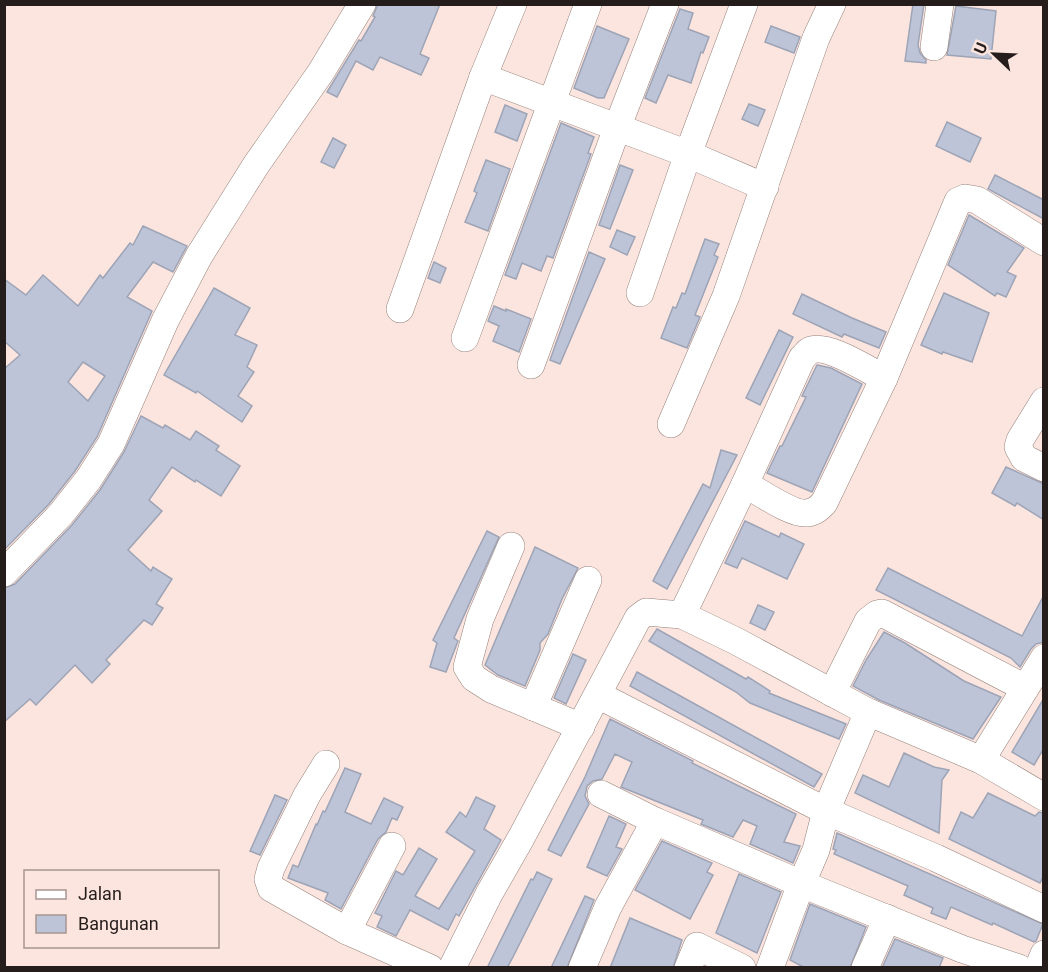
<svg xmlns="http://www.w3.org/2000/svg" width="1048" height="972" viewBox="0 0 1048 972" font-family="Roboto,sans-serif">
<style>
.building{fill:#bdc4d7;stroke:#9da4b6;stroke-width:1.5;fill-rule:evenodd}
.lines{fill:none;stroke-linecap:round;stroke-linejoin:round}
.minor-casing{stroke:#96817b;stroke-width:28}
.minor{stroke:#fff;stroke-width:27}
</style>
<rect width="100%" height="100%" fill="#fde5df"/>
<g class="building">
<polygon points="378,4 440,4 420,54 429,58 421,75 380,57 373,70 356,61 337,97 327,92 359,40 361,41 375,17 373,16"/>
<polygon points="913,4 924,4 918,45 920,53 926,60 926,63 905,61"/>
<polygon points="956,6 996,11 991,59 947,55"/>
<polygon points="680,9 693,13 688,29 709,37 703,53 701,52 691,83 668,75 656,103 645,98"/>
<polygon points="597,26 629,39 604,98 598,98 574,88"/>
<polygon points="771,26 800,37 794,53 765,42"/>
<polygon points="749,104 765,110 758,126 742,119"/>
<polygon points="505,105 527,114 517,141 495,132"/>
<polygon points="947,122 981,138 970,162 936,146"/>
<polygon points="561,123 594,137 588,153 591,154 553,258 547,256 541,271 522,263 516,279 505,275"/>
<polygon points="333,138 346,145 334,168 321,162"/>
<polygon points="486,160 510,169 488,231 465,222 477,193 474,191"/>
<polygon points="620,165 633,170 610,229 599,225"/>
<polygon points="995,175 1044,200 1044,219 988,189"/>
<polygon points="969,215 1024,248 1007,272 1016,276 1006,297 997,293 995,296 948,265"/>
<path d="M143,226L187,246L173,272L153,262L127,297L152,311L97,437L75,471L49,504L4,550V369L20,355L4,341V279L26,295L43,275L78,306L100,275L103,278L130,243L133,245ZM83,362L105,376L88,401L68,382Z"/>
<polygon points="617,230 635,237 627,255 610,247"/>
<polygon points="705,239 719,244 714,255 718,257 695,315 700,317 687,348 661,338 673,307 676,308 682,293 685,294"/>
<polygon points="589,252 605,259 560,364 550,360"/>
<polygon points="434,262 446,268 440,283 428,278"/>
<polygon points="214,288 250,308 235,335 257,345 247,367 254,372 238,396 252,406 242,422 197,391 196,393 164,375"/>
<polygon points="944,293 989,313 972,362 943,352 942,354 921,345"/>
<polygon points="802,294 852,318 886,332 879,348 844,334 842,337 793,314"/>
<polygon points="494,306 506,311 506,309 531,319 519,352 493,341 499,326 488,321"/>
<polygon points="779,330 793,337 760,405 746,398"/>
<polygon points="817,365 831,368 862,384 812,492 767,473 780,446 782,446 806,397 802,396"/>
<polygon points="141,416 163,428 165,425 190,440 196,431 219,446 216,450 240,466 221,496 196,480 195,482 172,467 149,500 162,511 128,550 151,571 153,567 172,579 156,604 163,608 152,625 144,620 106,660 110,664 92,683 75,665 36,705 30,699 4,722 4,588 15,584 72,525 100,490 124,452"/>
<polygon points="721,450 737,455 667,589 653,581 703,484 710,488"/>
<polygon points="1006,467 1044,484 1044,520 1017,503 1015,506 992,493"/>
<polygon points="745,521 779,537 781,533 804,544 787,579 742,558 737,568 725,563"/>
<polygon points="487,531 499,537 454,638 458,641 446,672 430,667 437,643 433,640"/>
<polygon points="535,547 578,568 562,599 548,634 540,643 540,650 525,686 498,675 485,665"/>
<polygon points="888,568 1022,636 1044,595 1044,642 1036,644 1031,649 1020,667 1011,658 876,590"/>
<polygon points="758,605 774,612 765,630 750,623"/>
<polygon points="657,629 746,679 748,677 770,691 769,693 846,724 839,739 750,703 736,692 649,641"/>
<polygon points="884,632 905,643 964,681 1001,697 973,739 879,700 853,686 866,660"/>
<polygon points="573,654 586,660 566,704 554,698"/>
<polygon points="637,672 822,774 814,787 630,686"/>
<polygon points="1044,698 1044,748 1034,765 1012,752"/>
<polygon points="610,719 693,761 692,763 796,814 784,842 800,846 793,863 750,844 757,826 743,820 733,837 701,824 703,820 621,787 632,762 615,754 602,779 593,781 587,786 585,796 589,804 561,856 548,850 585,777"/>
<polygon points="904,753 934,767 949,770 942,780 939,833 855,793 863,775 889,787"/>
<polygon points="345,768 361,774 345,812 371,824 384,798 403,807 397,820 392,818 386,832 378,839 341,909 325,900 328,893 288,878 293,865 298,867 316,824 317,825 323,811 325,812"/>
<polygon points="988,793 1035,816 1039,812 1044,813 1044,875 1040,883 949,839 961,812 973,818"/>
<polygon points="275,795 287,800 260,855 250,851"/>
<polygon points="476,797 495,806 484,829 501,840 459,916 456,914 448,930 410,910 396,936 377,927 382,916 375,913 396,871 403,875 419,848 437,859 415,896 439,909 475,851 446,832 460,812 466,817"/>
<polygon points="609,816 626,824 616,847 622,849 607,876 587,867"/>
<polygon points="837,833 1043,924 1036,941 1034,942 993,923 992,925 951,907 946,919 931,913 933,908 904,895 908,886 834,854 836,850 833,849"/>
<polygon points="662,841 712,863 707,872 713,875 690,919 635,890"/>
<polygon points="537,872 552,879 513,957 507,968 487,968 531,879 533,880"/>
<polygon points="739,874 781,892 757,953 716,933"/>
<polygon points="585,896 594,900 567,968 551,968"/>
<polygon points="810,904 866,927 850,968 805,968 790,960"/>
<polygon points="630,918 682,940 673,968 610,968"/>
<polygon points="895,939 943,958 939,968 882,968"/>
</g>
<g class="lines">
<defs>
<g id="minor">
<polyline points="934,47 940,4"/>
<polyline points="483,77 688,154 765,187"/>
<polyline points="640,293 688,154 744,4"/>
<polyline points="400,309 483,77 513,4"/>
<polyline points="465,338 588,4"/>
<polyline points="531,365 617,128 665,4"/>
<polyline points="1044,401 1020,440 1018,447 1024,458 1044,468"/>
<polyline points="671,424 726,296 816,38 832,4"/>
<path d="M745,484L802,358C805,356 806,353 809,351C826,342 868,370 884,378"/>
<polyline points="511,546 480,619 467,667 474,678 491,689 581,727"/>
<polyline points="4,573 61,514 88,480 111,444 165,321 199,256 256,165 321,72 362,4"/>
<path d="M682,615L745,484C760,492 792,515 807,513C815,512 819,508 824,503L884,378L958,201L965,198L977,200L1044,242"/>
<polyline points="832,693 868,621 877,614 882,613 1025,688"/>
<polyline points="598,695 826,811 936,858 1044,909"/>
<polyline points="533,707 588,580"/>
<polyline points="981,760 1044,658"/>
<polyline points="326,764 307,795 271,868 268,879 271,888 347,931 430,968"/>
<polyline points="601,794 655,821 802,884 962,949 1019,968"/>
<polyline points="347,931 392,846"/>
<polyline points="452,968 489,894 521,838 638,618 646,612 682,615 736,641 868,712 981,760 1044,797"/>
<polyline points="582,968 608,907 655,821"/>
<polyline points="688,968 697,946 742,968"/>
<polyline points="770,968 798,892 816,850 826,811 868,712"/>
<polyline points="865,968 887,918"/>
<polyline points="1038,968 1044,954"/>
</g>
</defs>
<use href="#minor" class="minor-casing"/>
<use href="#minor" class="minor"/>
</g>
<rect width="1048" height="972" fill="none" stroke="#251d1b" stroke-width="12"/>
<rect x="24" y="870" width="195" height="78" fill="#fde5df" stroke="#a79591" stroke-width="1.5"/>
<rect x="36" y="890" width="30" height="9" fill="#ffffff" stroke="#a79591" stroke-width="1.5"/>
<text x="78" y="900" font-size="18" fill="#251d1b">Jalan</text>
<rect x="36" y="915" width="30" height="18" fill="#bdc4d7" stroke="#a79591" stroke-width="1.5"/>
<text x="78" y="930" font-size="18" fill="#251d1b">Bangunan</text>
<g transform="translate(994 54) rotate(293)" stroke="#fde5df" stroke-width="4.5" paint-order="stroke">
<path d="M0-4.5L10 22L0 15L-10 22Z" fill="#251d1b"/>
<text y="-9" font-size="16" font-weight="bold" text-anchor="middle" fill="#251d1b">U</text>
</g>
</svg>
